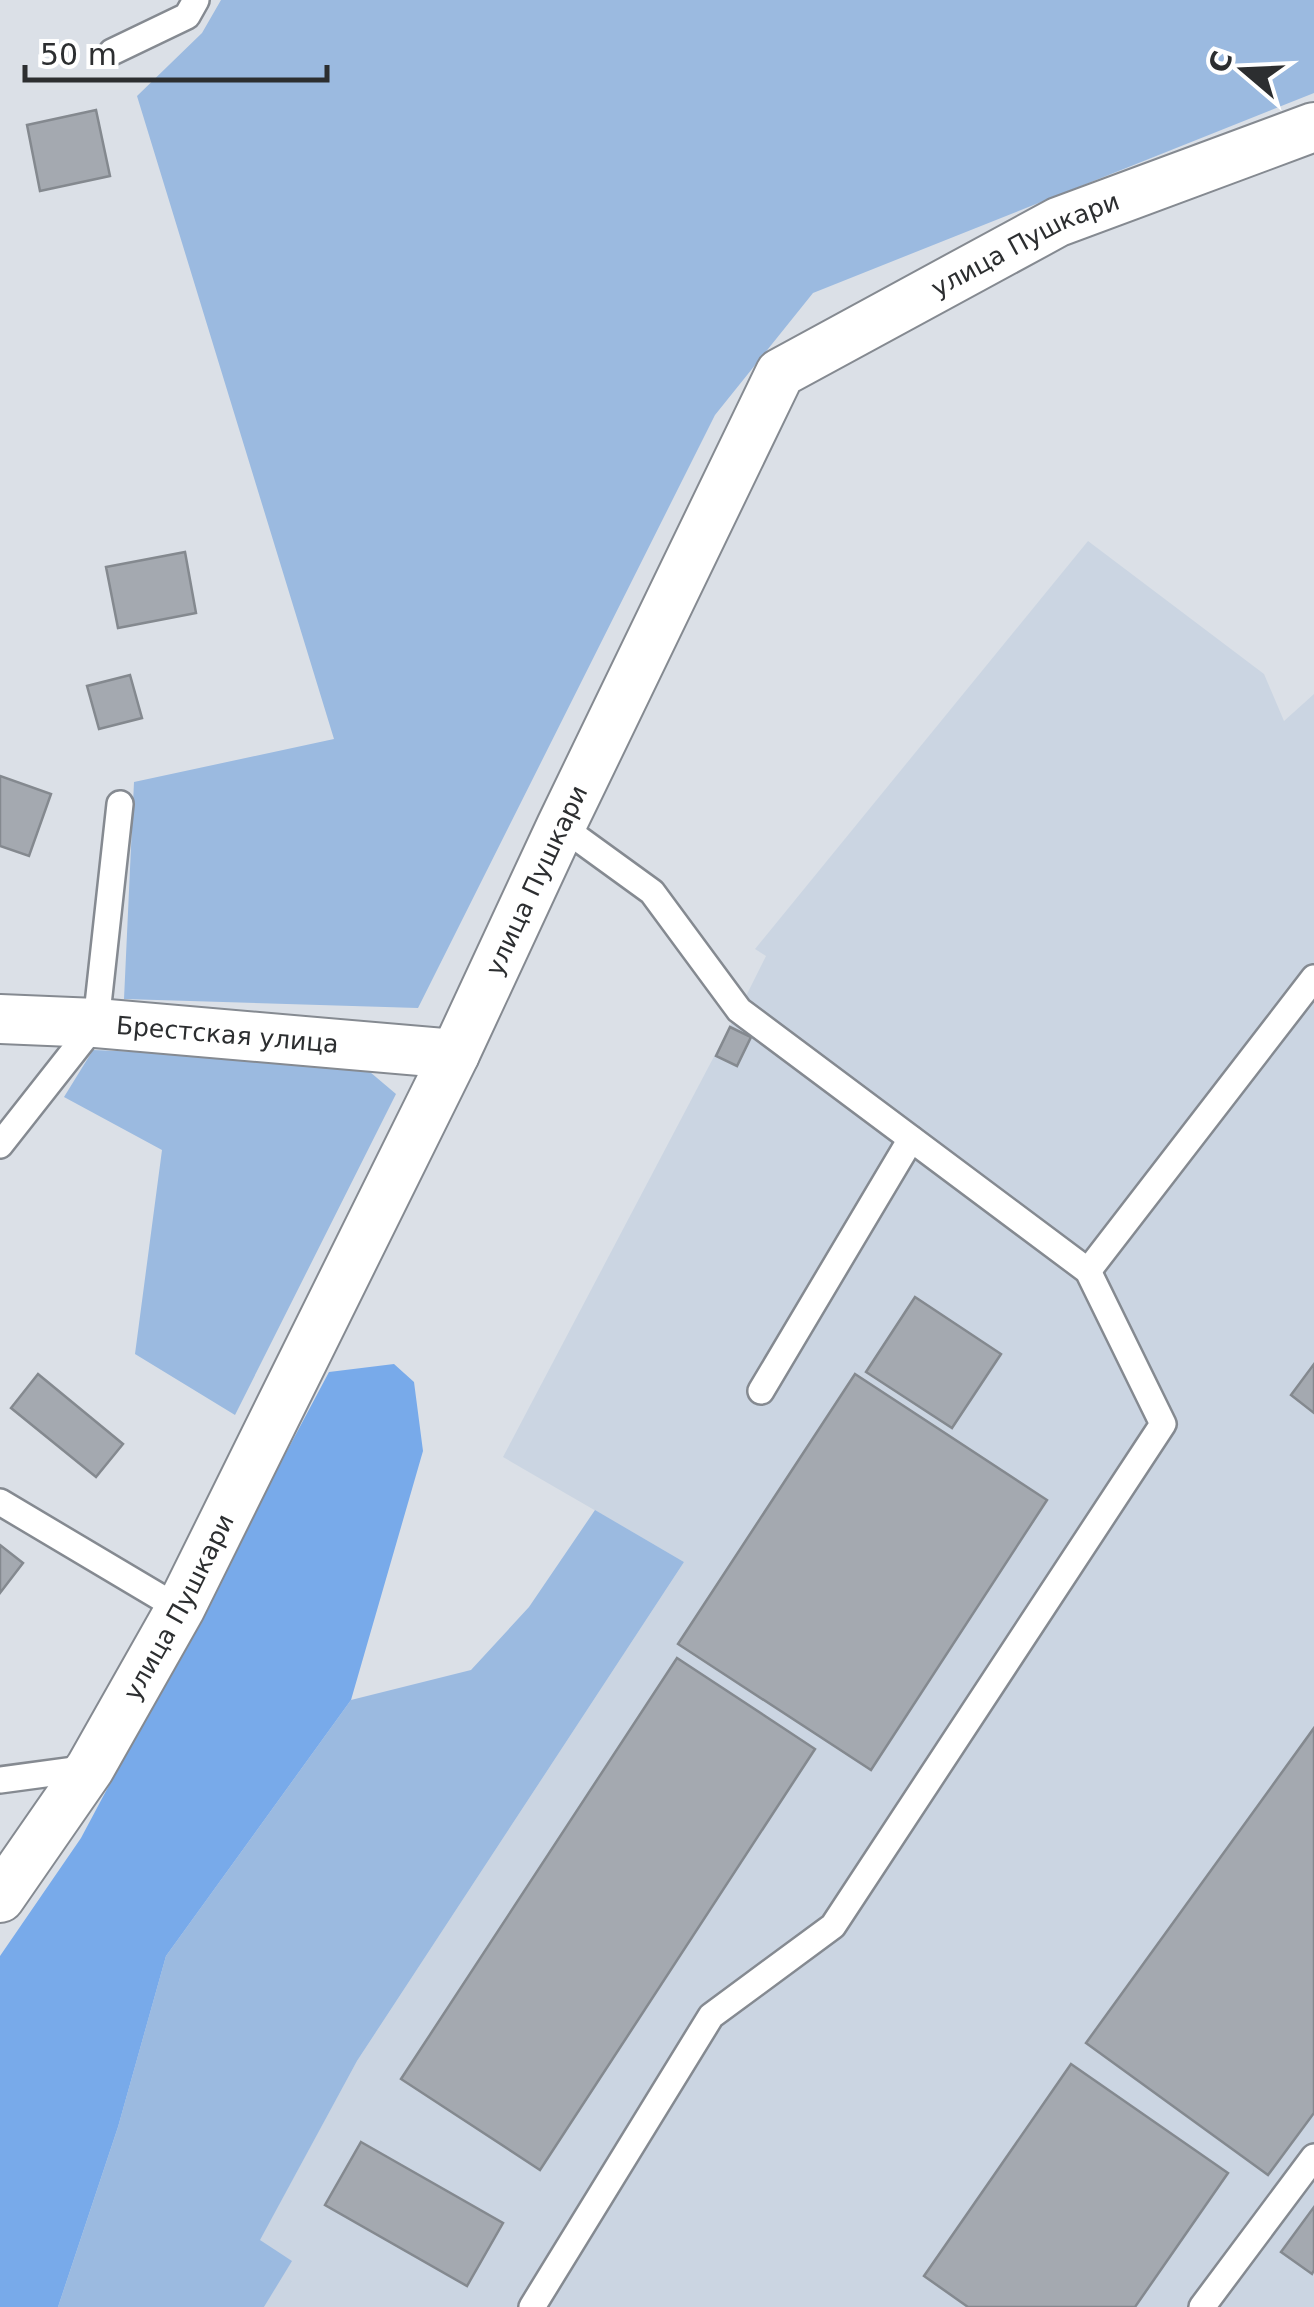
<svg xmlns="http://www.w3.org/2000/svg" width="1314" height="2307" viewBox="0 0 1314 2307" font-family="'DejaVu Sans',sans-serif">
<style>
.built{fill:#cbd5e2}
.green{fill:#9bbae0}
.forest{fill:#78aaea}
.building{fill:#a4a9b0;stroke:#84898f;stroke-width:2.5}
.lines{fill:none;stroke-linecap:round;stroke-linejoin:round}
.service-casing{stroke:#858a91;stroke-width:30}
.minor-casing{stroke:#858a91;stroke-width:52}
.service{stroke:#fff;stroke-width:25}
.minor{stroke:#fff;stroke-width:48}
.labels{text-anchor:middle;dominant-baseline:central;stroke-width:8;stroke-linejoin:round;paint-order:stroke}
.street-label{font-size:25px;fill:#2c2e30;stroke:#fff}
</style>
<rect width="100%" height="100%" fill="#dbe0e7"/>
<polygon class="built" points="1088,541 1264,674 1284,721 1314,694 1314,2307 264,2307 291,2261 259,2241 357,2061 684,1562 503,1457 748,992 766,956 755,949"/>
<g class="green">
<polygon points="221,0 1314,0 1314,93 813,293 715,415 418,1008 124,999 134,782 334,739 137,96 202,33"/>
<polygon points="93,1050 357,1061 396,1094 235,1415 135,1354 162,1150 64,1097"/>
<polygon points="595,1510 684,1562 357,2061 260,2240 292,2261 264,2307 58,2307 118,2127 166,1956 351,1700 471,1670 529,1607"/>
</g>
<polygon class="forest" points="394,1364 414,1382 423,1451 351,1700 166,1956 118,2127 58,2307 0,2307 0,1956 81,1838 329,1372"/>
<g class="building">
<polygon points="96,110 110,176 40,191 27,125"/>
<polygon points="185,552 196,613 118,628 106,567"/>
<polygon points="130,675 142,718 99,729 87,686"/>
<polygon points="0,776 51,794 29,856 0,846"/>
<polygon points="730,1027 751,1037 737,1066 716,1056"/>
<polygon points="915,1297 1001,1354 952,1428 866,1372"/>
<polygon points="1314,1364 1314,1413 1291,1395"/>
<polygon points="38,1374 123,1444 96,1477 11,1408"/>
<polygon points="855,1374 1047,1500 871,1770 678,1644"/>
<polygon points="0,1545 23,1563 0,1593"/>
<polygon points="677,1658 815,1749 540,2170 401,2079"/>
<polygon points="1314,1728 1314,2113 1268,2175 1086,2043"/>
<polygon points="1071,2064 1228,2173 1135,2307 968,2307 924,2276"/>
<polygon points="361,2142 503,2223 467,2286 325,2205"/>
<polygon points="1314,2207 1314,2270 1312,2274 1281,2252"/>
</g>
<g class="lines">
<defs>
<g id="service">
<polyline points="112,52 187,16 196,0"/>
<polyline points="0,1145 96,1023 120,804"/>
<polyline points="1088,1271 1314,978"/>
<polyline points="761,1391 911,1139"/>
<polyline points="0,1502 180,1609"/>
<polyline points="0,1780 89,1768"/>
<polyline points="532,2307 711,2016 833,1926 1163,1424 1088,1271 739,1010 652,892 561,826"/>
<polyline points="1202,2307 1314,2157"/>
</g>
<g id="minor">
<path id="s1" d="M0,1019L96,1023L455,1054"/>
<path id="s2" d="M0,1898L90,1768L180,1609L455,1054L561,826L780,373L1058,222L1314,127"/>
</g>
</defs>
<use href="#service" class="service-casing"/>
<use href="#minor" class="minor-casing"/>
<use href="#service" class="service"/>
<use href="#minor" class="minor"/>
</g>
<g class="labels">
<g class="street-label">
<text stroke="none"><textPath href="#s2" startOffset="1992">улица Пушкари</textPath></text>
<text stroke="none"><textPath href="#s2" startOffset="1152">улица Пушкари</textPath></text>
<text stroke="none"><textPath href="#s1" startOffset="228">Брестская улица</textPath></text>
<text stroke="none"><textPath href="#s2" startOffset="342">улица Пушкари</textPath></text>
</g>
</g>
<g transform="translate(1244 70) rotate(289)" stroke="#ffffff" stroke-width="8" paint-order="stroke">
<path d="M0-8L18 38L0 25L-18 38Z" fill="#2c2e30"/>
<text y="-15" font-size="28" font-weight="bold" text-anchor="middle" fill="#2c2e30">С</text>
</g>
<path d="M25 65v15h302v-15" fill="none" stroke="#2c2e30" stroke-width="5"/>
<text x="40" y="65" font-size="30" fill="#2c2e30" stroke="#ffffff" stroke-width="8" paint-order="stroke">50 m</text>
</svg>
